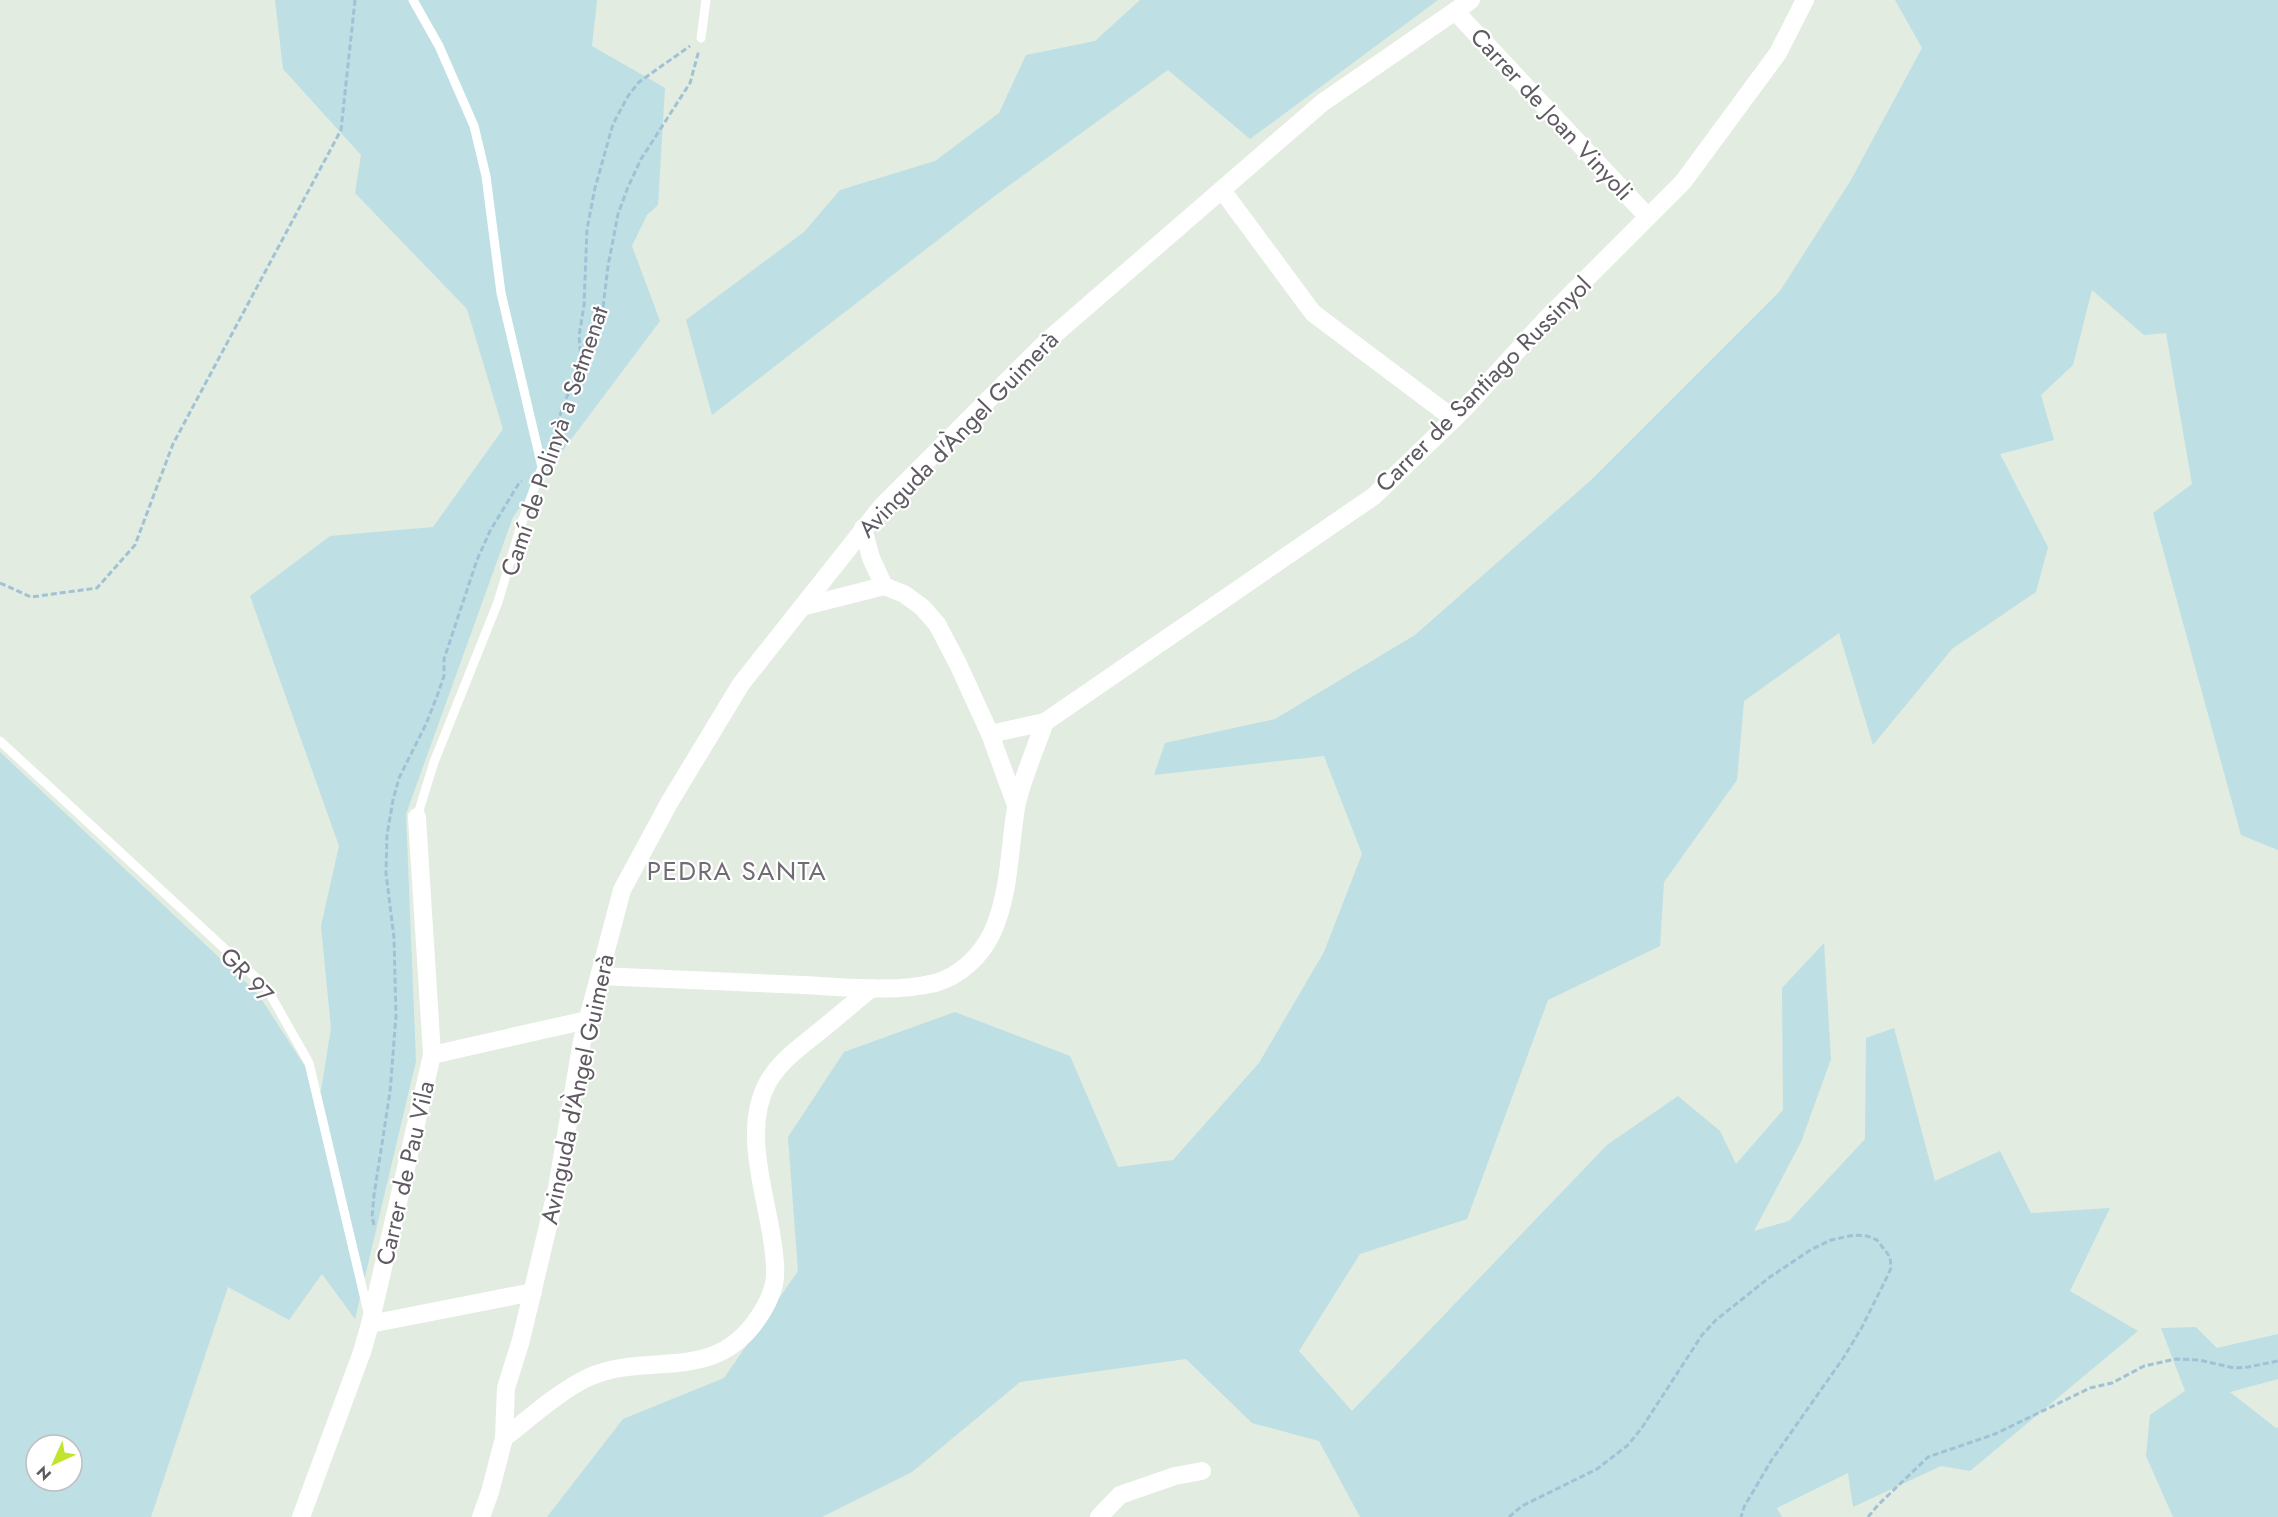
<svg xmlns="http://www.w3.org/2000/svg" width="2278" height="1517" viewBox="0 0 2278 1517" font-family="Jost,sans-serif">
<style>
.green{fill:#bedfe4;fill-rule:evenodd}
.lines{fill:none;stroke-linecap:round;stroke-linejoin:round}
.path{stroke:#a1c2d5;stroke-width:3;stroke-dasharray:6 3;stroke-linecap:butt}
.service{stroke:#fff;stroke-width:9}
.minor{stroke:#fff;stroke-width:18}
.labels{text-anchor:middle;dominant-baseline:central;stroke-width:4.5;stroke-linejoin:round;paint-order:stroke}
.street-label{font-size:24px;fill:#5f5a62;stroke:#fff}
.neighbourhood-label{font-size:26px;letter-spacing:1.5px;fill:#706b74;stroke:#fff}
</style>
<rect width="100%" height="100%" fill="#e2ece1"/>
<g class="green">
<path d="M275,0H597L592,46L665,88L658,205L647,215L632,246L660,321L513,517L406,814L416,1061L355,1319L322,1274L289,1320L228,1287L151,1517H0V752L258,994L321,1091L331,1028L321,926L339,846L250,596L330,536L433,527L503,429L467,309L355,193L361,155L283,69ZM36,1445H72V1481H36Z"/>
<polygon points="1140,0 1438,0 1250,139 1168,70 992,198 712,415 686,320 804,232 840,190 935,161 999,113 1026,55 1095,41"/>
<polygon points="1895,0 2278,0 2278,850 2241,835 2153,513 2192,484 2166,333 2144,335 2092,290 2073,365 2041,395 2054,440 2000,454 2048,547 2036,592 1952,649 1873,745 1839,633 1744,701 1737,780 1664,882 1660,946 1548,1000 1467,1219 1360,1254 1299,1351 1352,1411 1607,1145 1678,1096 1720,1131 1736,1164 1783,1110 1782,988 1824,943 1831,1059 1801,1142 1754,1231 1789,1221 1865,1139 1866,1038 1894,1028 1935,1181 2000,1151 2031,1213 2110,1208 2070,1291 2138,1331 1970,1471 1941,1466 1853,1507 1848,1473 1777,1508 1782,1517 1360,1517 1319,1441 1252,1423 1186,1359 1020,1382 912,1472 822,1517 547,1517 623,1419 724,1378 798,1271 788,1137 844,1052 955,1012 1070,1056 1118,1167 1173,1160 1259,1063 1324,952 1362,854 1324,756 1154,775 1165,743 1275,719 1415,635 1590,481 1780,291 1851,180 1922,48"/>
<polygon points="2196,1327 2217,1348 2278,1334 2278,1379 2230,1392 2276,1428 2278,1427 2278,1517 2173,1517 2146,1456 2150,1415 2185,1391 2161,1328"/>
</g>
<g class="lines">
<g class="path">
<polyline points="581,361 579,336 584,305 587,229 595,188 613,124 628,96 639,82 690,46"/>
<polyline points="551,441 565,401 602,316 608,266 618,214 628,187 641,159 690,83 699,50"/>
<polyline points="0,583 31,597 97,588 135,545 173,444 341,130 355,0"/>
<polyline points="374,1225 372,1217 374,1195 390,1092 396,1016 394,938 386,873 387,835 393,800 399,778 426,724 437,696 444,676 444,659 477,560 490,531 519,483 522,481"/>
<polyline points="1509,1517 1522,1506 1597,1469 1628,1445 1641,1429 1702,1335 1716,1320 1770,1277 1812,1249 1831,1240 1854,1235 1867,1236 1877,1240 1890,1257 1891,1268 1886,1279 1862,1327 1844,1357 1771,1461 1744,1507 1741,1517"/>
<polyline points="1868,1517 1878,1505 1928,1457 1995,1434 2090,1388 2112,1383 2144,1366 2176,1359 2199,1360 2234,1368 2248,1367 2278,1361"/>
</g>
<g class="service">
<polyline points="413,0 439,46 474,126 486,176 501,293 542,467 522,522 498,602 434,762 417,817"/>
<polyline points="701,38 706,0"/>
<polyline points="0,741 266,987 309,1063 368,1312"/>
</g>
<g class="minor">
<polyline points="1455,11 1648,217"/>
<polyline points="1222,190 1313,313 1454,419"/>
<polyline points="863,528 871,558 884,586"/>
<polyline points="805,606 884,586 904,594 922,607 937,624 958,664 990,734 1016,805"/>
<polyline points="990,734 1045,722 1374,496 1466,407 1547,318 1683,182 1778,53 1805,0"/>
<path d="M599,976C667,979 735,982 803,985C846,987 893,993 935,983C960,976 981,956 992,933C1010,894 1009,850 1016,808C1020,784 1036,747 1045,722"/>
<polyline points="432,1055 587,1020"/>
<polyline points="370,1324 533,1292"/>
<path d="M504,1438C531,1417 558,1392 589,1377C648,1351 711,1384 756,1321C764,1310 771,1297 774,1284C777,1270 774,1253 772,1239C765,1190 742,1129 768,1082C780,1061 798,1049 816,1034C835,1019 853,1003 872,988"/>
<polyline points="301,1517 362,1352 370,1324 432,1055 417,817"/>
<polyline points="481,1517 490,1492 504,1438 506,1388 521,1340 557,1188 582,1041 622,890 669,803 741,684 882,506 1047,341 1322,103 1471,0"/>
<polyline points="1099,1517 1120,1495 1175,1476 1202,1471"/>
</g>
</g>
<g class="labels">
<g class="street-label">
<text transform="translate(1552 114) rotate(47)">Carrer de Joan Vinyoli</text>
<text transform="translate(1483 384) rotate(-45)">Carrer de Santiago Russinyol</text>
<text transform="translate(958 434) rotate(-46)">Avinguda d'Àngel Guimerà</text>
<text transform="translate(554 441) rotate(-71)">Camí de Polinyà a Setmenat</text>
<text transform="translate(247 975) rotate(47)">GR 97</text>
<text transform="translate(577 1089) rotate(-78)">Avinguda d'Àngel Guimerà</text>
<text transform="translate(405 1173) rotate(-77)">Carrer de Pau Vila</text>
</g>
<g class="neighbourhood-label">
<text x="737" y="871">PEDRA SANTA</text>
</g>
</g>
<g transform="translate(54 1463) rotate(225)"><circle r="28" fill="#ffffff" stroke="#bfbdc0" stroke-width="1.5"/>
<path d="M0-4.5L10 22L0 15L-10 22Z" fill="#c1e42f"/>
<text y="-9" font-size="16" font-weight="bold" text-anchor="middle" fill="#5f5a62">N</text>
</g>
</svg>
